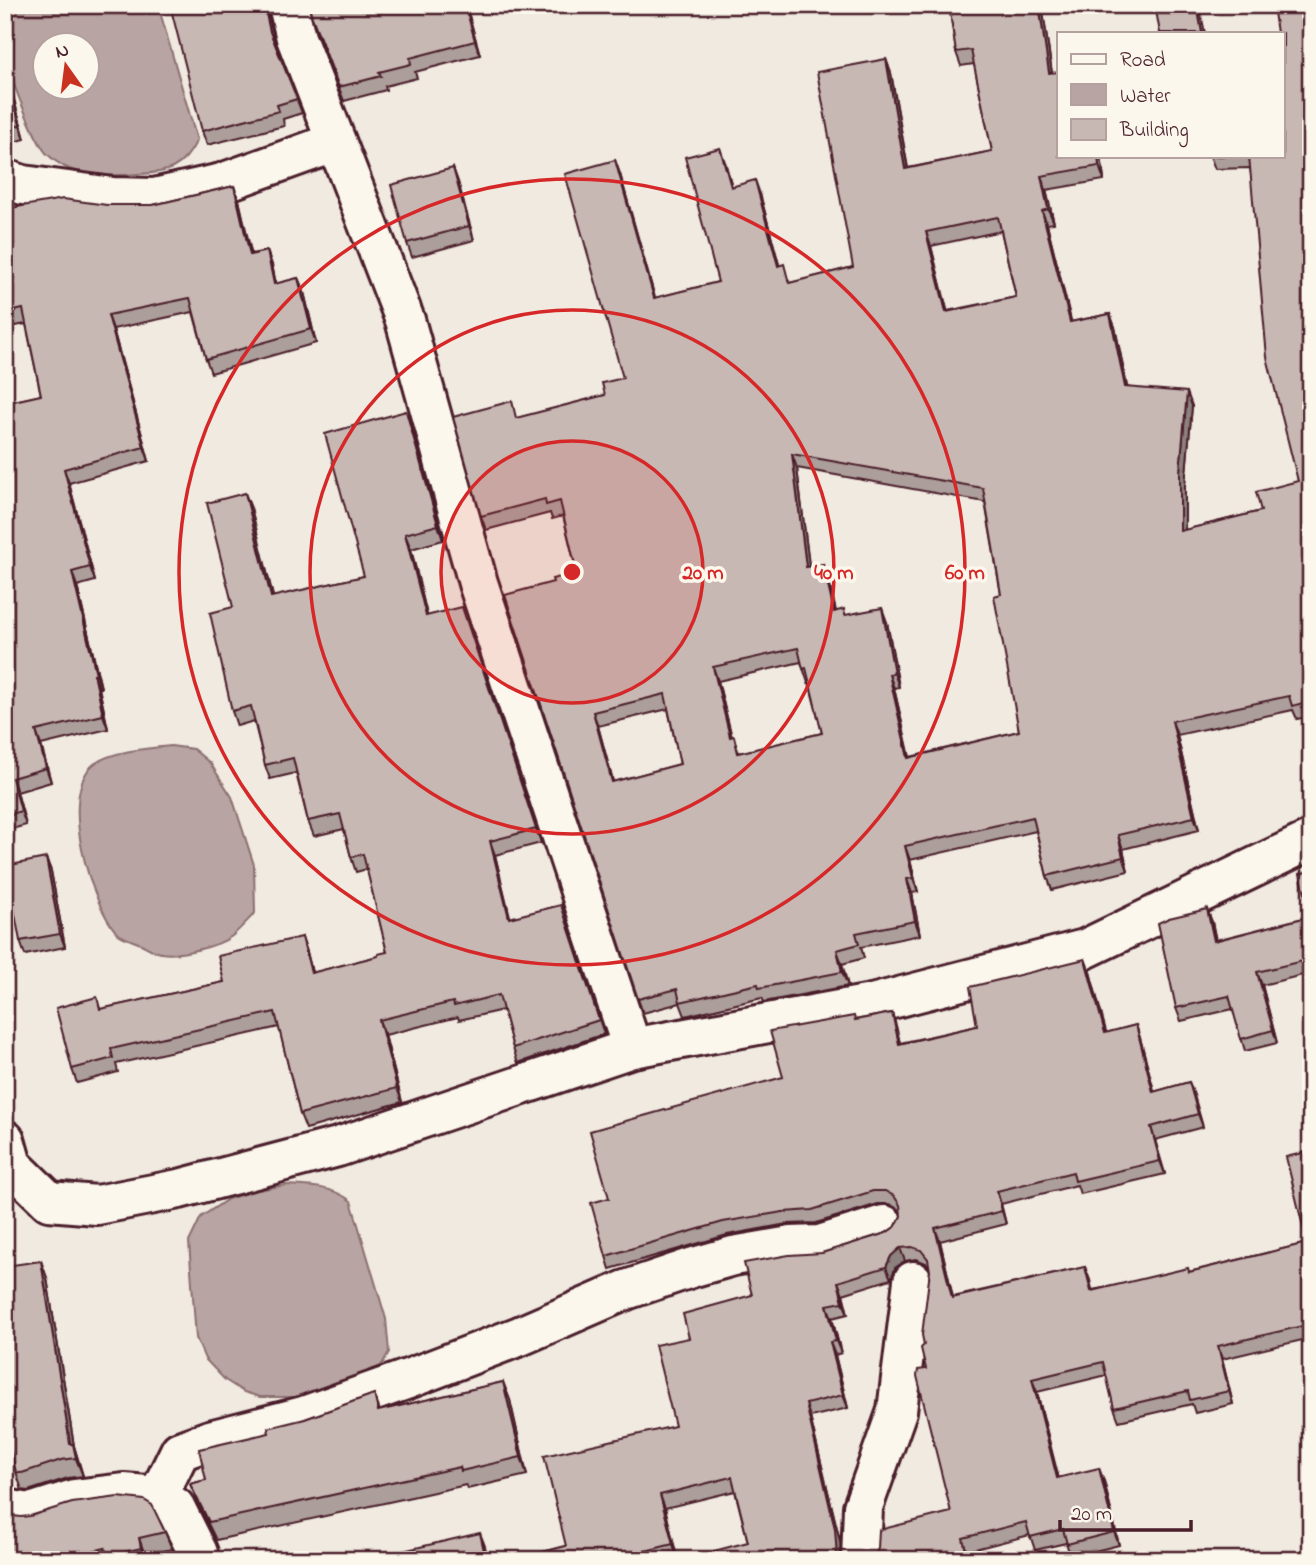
<svg xmlns="http://www.w3.org/2000/svg" width="1316" height="1565" viewBox="0 0 1316 1565" font-family="'Indie Flower',sans-serif">
<style>
.water{fill:#b8a4a2;stroke:#8c6f72;stroke-width:2;fill-rule:evenodd}
.lines{fill:none;stroke-linecap:round;stroke-linejoin:round}
.minor-casing{stroke:#4a1f2b;stroke-width:44}
.minor{stroke:#fbf7ec;stroke-width:38}
.wall{fill:#ac9e9a;stroke:#4a1f2b;stroke-width:2;fill-rule:evenodd}
.shaded-wall{fill:#8c817d;stroke:#4a1f2b;stroke-width:2}
.building{fill:#c8b8b3;stroke:#4a1f2b;stroke-width:2;fill-rule:evenodd}
.ring{fill:none;stroke:#d62828;stroke-width:3.5}
.centre{fill:#d62828;stroke:#fbf7ec;stroke-width:3.5}
.ring-label{font-size:21px;text-anchor:middle;font-weight:bold;fill:#d62828;stroke:#fbf7ec;stroke-width:7;stroke-linejoin:round;paint-order:stroke}
</style>
<rect width="100%" height="100%" fill="#f0eae0"/>
<filter id="ink" filterUnits="userSpaceOnUse"><feTurbulence type="fractalNoise" baseFrequency=".0143" numOctaves="2"/><feDisplacementMap in="SourceGraphic" scale="14" xChannelSelector="R" yChannelSelector="G"/><feConvolveMatrix kernelMatrix="1 2 1 2 8 2 1 2 1" color-interpolation-filters="sRGB"/></filter>
<g filter="url(#ink)">
<g class="water">
<path d="M5,5H158L197,140C183,169 168,173 137,174C113,176 85,178 63,166C58,163 50,157 46,153C33,136 11,80 6,59C2,43 5,22 5,5ZM46,46H88V88H46Z"/>
<path d="M171,746L193,749L210,763L232,797L254,865L255,913C247,921 240,929 232,936C218,947 178,956 161,953C154,952 147,947 141,944C134,941 123,938 117,933C91,904 57,794 94,764C111,751 149,748 171,746Z"/>
<path d="M286,1185C310,1186 332,1186 351,1201L386,1319L389,1352L381,1366L364,1377L302,1397H260L244,1392L225,1380L205,1359L196,1338L189,1242L201,1217L228,1199L253,1191Z"/>
</g>
<g class="lines">
<defs>
<g id="minor">
<polyline points="288,5 296,38 405,320 478,583 632,1048"/>
<polyline points="5,179 23,185 113,197 154,198 222,183 336,142"/>
<polyline points="5,1140 12,1165 49,1201 97,1205 179,1189 338,1147 632,1048 872,1004 1085,949 1311,840"/>
<polyline points="158,1496 180,1451 210,1440 304,1416 408,1379 520,1336 626,1290 694,1267 733,1256 791,1246 820,1245 884,1225"/>
<polyline points="5,1509 30,1513 74,1499 124,1493 158,1496 175,1507 198,1553 198,1560"/>
<polyline points="861,1560 863,1507 897,1411 913,1281"/>
</g>
</defs>
<use href="#minor" class="minor-casing"/>
<use href="#minor" class="minor"/>
</g>
<g class="wall">
<polygon points="309,5 466,5 480,55 415,72 417,78 385,86 386,90 344,101 312,17"/>
<path d="M949,5H1042L1052,73L1059,156H1101L1104,180L1046,190L1054,223L1047,224L1071,322L1110,314L1115,327L1127,387L1192,406L1185,485V530L1261,511L1298,481L1250,168L1215,169L1210,156H1283L1311,5V145L1308,146L1311,172V716L1297,719L1293,710L1177,735L1199,830L1123,849L1128,871L1052,890L1047,876L1036,831L910,860L918,892L912,893L920,935L861,947L864,958L842,964L848,986L764,1002L762,998L685,1016L680,1003L643,1013L638,999L553,582L577,573L563,516L552,519L550,513L486,530L481,516L517,418L605,395L623,378L615,160L620,174L655,298L718,282L725,162L732,187L760,194L779,265L790,283L853,267L886,59L891,73L908,168L992,151L974,64L961,66L956,52ZM1001,231L1016,297L947,311L931,246ZM797,468L985,502L1001,594L1019,731L910,757L894,688L899,687L887,622L846,615L836,611L828,578L823,564L809,566ZM801,662L808,683L809,682L822,733L739,753L732,737L718,681ZM668,709L680,764L613,782L598,726Z"/>
<polygon points="267,10 275,44 302,113 283,119 284,126 207,145 202,131"/>
<polygon points="5,68 25,139 5,144"/>
<polygon points="453,168 458,182 474,240 412,257 407,243"/>
<polygon points="234,186 239,200 251,254 267,251 272,265 276,284 298,278 304,292 316,343 211,373 206,359 193,312 113,329 149,461 69,483 95,581 77,586 101,688 99,688 108,729 41,745 51,782 17,792 26,825 5,831 5,403 41,395 26,324 5,328 5,202 7,209 107,205 153,205"/>
<polygon points="412,426 443,540 411,549 427,616 468,622 541,843 495,855 510,918 566,919 604,1034 518,1063 513,1048 503,1010 459,1020 458,1017 385,1035 402,1102 306,1129 300,1114 279,1027 116,1064 118,1072 77,1083 72,1069 101,1009 224,982 302,937 307,952 312,973 378,956 387,952 367,869 356,872 351,857 344,829 314,836 308,821 296,773 270,779 265,765 254,721 237,726 232,711 233,607 251,508 273,597 364,576"/>
<polygon points="46,858 51,871 65,947 25,955 20,941"/>
<polygon points="1207,909 1212,922 1216,940 1311,916 1311,973 1262,985 1277,1043 1245,1051 1233,1009 1181,1021 1176,1008"/>
<polygon points="1085,959 1090,972 1106,1033 1136,1025 1140,1038 1154,1092 1189,1082 1203,1127 1155,1140 1165,1174 1080,1194 1077,1185 1001,1204 1006,1224 940,1241 953,1297 1085,1267 1092,1290 1189,1272 1307,1243 1311,1151 1311,1338 1222,1359 1233,1404 1195,1413 1192,1404 1119,1421 1114,1408 1107,1375 1037,1392 1058,1478 1104,1481 1119,1545 1071,1557 1066,1543 1035,1550 1030,1535 967,1551 951,1512 926,1369 924,1345 930,1268 926,1263 916,1259 905,1261 895,1268 891,1279 843,1294 848,1314 832,1318 841,1353 835,1355 848,1408 810,1417 840,1541 841,1560 716,1560 748,1542 735,1491 665,1508 677,1557 667,1560 512,1560 566,1546 675,1426 689,1338 752,1295 822,1253 886,1233 896,1226 901,1216 900,1212 898,1209 889,1204 878,1204 816,1223 787,1224 727,1235 610,1269 606,1256 609,1198 783,1077 855,1020 892,1013 896,1026 900,1043 977,1026"/>
<polygon points="41,1261 47,1278 74,1446 83,1476 68,1478 28,1491 22,1490 16,1472"/>
<polygon points="503,1382 510,1400 527,1475 467,1489 466,1485 216,1540 197,1501 190,1484 206,1480 269,1433 305,1419 374,1394 380,1411"/>
<polygon points="21,1517 165,1532 172,1549 145,1555 146,1560 5,1560"/>
</g>
<g class="shaded-wall">
<polygon points="264,5 267,5 267,10 276,46 270,32"/>
<polygon points="465,5 466,5 480,55 475,41"/>
<polygon points="1039,5 1042,5 1054,87 1049,73"/>
<polygon points="1197,5 1199,5 1205,33 1202,33"/>
<polygon points="886,59 891,73 910,182 905,169"/>
<polygon points="5,68 25,139 20,125 5,72"/>
<polygon points="1303,132 1308,146 1311,172 1311,211"/>
<polygon points="720,148 725,162 736,201 731,187"/>
<polygon points="1098,156 1101,156 1104,180 1099,166"/>
<polygon points="615,160 620,174 659,312 654,298"/>
<polygon points="453,168 458,182 474,240 469,226"/>
<polygon points="1041,176 1046,190 1054,223 1048,209"/>
<polygon points="755,180 760,194 783,279 778,266"/>
<polygon points="234,186 239,200 255,269 250,255"/>
<polygon points="1042,211 1047,224 1075,336 1070,322"/>
<polygon points="926,232 931,246 951,325 946,312"/>
<polygon points="267,251 272,265 279,298 274,284"/>
<polygon points="298,278 304,292 316,343 311,329"/>
<polygon points="1110,314 1115,327 1130,401 1125,387"/>
<polygon points="108,315 113,329 149,461 144,447"/>
<polygon points="1187,392 1192,406 1185,485 1185,545 1180,531 1180,471"/>
<polygon points="406,411 412,426 443,540 438,525"/>
<polygon points="792,454 797,468 811,581 806,567"/>
<polygon points="64,469 69,483 95,581 90,567"/>
<polygon points="245,493 251,508 277,612 271,597"/>
<polygon points="405,534 411,549 431,631 426,616"/>
<polygon points="823,564 828,578 839,626 834,612"/>
<polygon points="72,572 77,586 101,688 96,674"/>
<polygon points="882,608 887,622 899,687 894,673"/>
<polygon points="713,667 718,681 735,751 730,737"/>
<polygon points="94,674 99,688 108,729 103,715"/>
<polygon points="889,674 894,688 913,772 908,758"/>
<polygon points="593,712 598,726 617,796 612,782"/>
<polygon points="1172,721 1177,735 1199,830 1194,817"/>
<polygon points="36,731 41,745 51,782 46,768"/>
<polygon points="12,778 17,792 26,825 21,811"/>
<polygon points="1118,835 1123,849 1128,871 1123,857"/>
<polygon points="490,841 495,855 514,933 509,918"/>
<polygon points="905,846 910,860 918,892 913,878"/>
<polygon points="46,858 51,871 65,947 60,934"/>
<polygon points="907,879 912,893 920,935 915,921"/>
<polygon points="1207,909 1212,922 1218,954 1214,941"/>
<polygon points="302,937 307,952 316,988 311,973"/>
<polygon points="837,950 842,964 848,986 842,972"/>
<polygon points="1085,959 1090,972 1110,1046 1105,1033"/>
<polygon points="1257,972 1262,985 1277,1043 1273,1030"/>
<polygon points="892,1013 896,1026 903,1057 899,1044"/>
<polygon points="379,1020 385,1035 402,1102 397,1088"/>
<polygon points="1136,1025 1140,1038 1158,1105 1153,1092"/>
<polygon points="1189,1082 1194,1095 1203,1127 1198,1114"/>
<polygon points="1151,1127 1155,1140 1165,1174 1160,1161"/>
<polygon points="997,1191 1001,1204 1006,1224 1002,1211"/>
<polygon points="935,1228 940,1241 956,1311 952,1298"/>
<polygon points="900,1248 905,1261 895,1268 891,1279 886,1267 891,1256"/>
<polygon points="41,1261 47,1278 74,1446 83,1476 70,1444"/>
<polygon points="1085,1267 1090,1280 1095,1304 1091,1291"/>
<polygon points="838,1282 843,1294 848,1314 843,1302"/>
<polygon points="827,1305 832,1318 841,1353 836,1341"/>
<polygon points="830,1342 835,1355 848,1408 843,1395"/>
<polygon points="1218,1346 1222,1359 1233,1404 1229,1391"/>
<polygon points="1032,1379 1037,1392 1062,1491 1057,1478"/>
<polygon points="503,1382 510,1400 527,1475 521,1457"/>
<polygon points="806,1404 810,1417 840,1541 841,1560 838,1560"/>
<polygon points="1099,1468 1104,1481 1119,1545 1114,1532"/>
<polygon points="660,1495 665,1508 677,1557 673,1544"/>
<polygon points="480,1533 485,1546 488,1560 486,1560"/>
<polygon points="139,1538 145,1555 146,1560 141,1548"/>
</g>
<g class="building">
<polygon points="170,5 264,5 270,32 297,99 277,105 279,111 202,131"/>
<polygon points="309,5 465,5 475,41 410,58 411,64 379,72 381,76 339,87 312,17"/>
<path d="M949,5H1039L1049,73L1059,72V156H1098L1099,166L1041,176L1048,209L1042,211L1070,322L1110,314L1125,387L1187,392L1180,471V531L1261,511L1256,492L1298,481L1267,357L1249,156H1283V33H1277L1273,5H1311V131L1303,132L1311,211V701L1292,706L1289,696L1172,721L1194,817L1118,835L1123,857L1047,876L1033,817L905,846L913,878L907,879L915,921L856,933L859,944L837,950L842,972L759,988L758,984L680,1002L677,989L638,999L505,595L553,582L552,579L577,573L560,501L546,505L545,499L481,516L453,417L512,401L516,418L605,395L602,383L623,378L565,174L615,160L654,298L718,282L685,157L720,148L731,187L755,180L778,266L784,264L789,283L853,267L817,72L886,59L905,169L992,151L971,50L956,52ZM998,217L1016,297L946,312L926,232ZM792,454L983,488L1001,594L994,596L1019,731L908,758L889,674L894,673L882,608L845,615L844,609L834,612L823,564L806,567ZM798,648L803,669L806,668L822,733L738,753L734,736L730,737L713,667ZM665,694L680,764L612,782L593,712Z"/>
<polygon points="1155,5 1197,5 1202,33 1160,33"/>
<polygon points="5,72 20,125 5,129"/>
<polygon points="453,168 469,226 407,243 391,185"/>
<polygon points="234,186 250,255 267,251 274,284 298,278 311,329 206,359 190,298 108,315 144,447 64,469 90,567 72,572 96,674 94,674 103,715 36,731 46,768 12,778 21,811 5,816 5,403 41,395 23,309 5,313 5,209 63,199 107,205 153,205"/>
<polygon points="406,411 438,525 405,534 426,616 462,607 536,829 490,841 509,918 561,905 599,1020 513,1048 499,995 454,1006 453,1002 379,1020 397,1088 300,1114 275,1012 111,1049 113,1058 72,1069 56,1008 97,997 100,1009 224,982 218,956 302,937 311,973 378,956 378,954 387,952 363,854 351,857 340,814 308,821 293,758 265,765 251,706 232,711 210,613 233,607 207,503 245,493 271,597 364,576 325,434"/>
<polygon points="46,858 60,934 20,941 6,866"/>
<polygon points="1311,870 1311,916 1300,874"/>
<polygon points="1207,909 1214,941 1311,916 1311,959 1257,972 1273,1030 1241,1039 1229,996 1176,1008 1158,923 1169,918"/>
<polygon points="1085,959 1105,1033 1136,1025 1153,1092 1189,1082 1198,1114 1151,1127 1160,1161 1075,1181 1073,1172 997,1191 1002,1211 935,1228 952,1298 1085,1267 1091,1291 1188,1268 1189,1272 1307,1243 1286,1157 1311,1151 1311,1324 1218,1346 1229,1391 1190,1400 1188,1391 1114,1408 1103,1362 1032,1379 1057,1478 1099,1468 1114,1532 1067,1544 1063,1529 1030,1537 1026,1522 963,1538 968,1560 874,1560 878,1548 879,1530 951,1512 917,1376 918,1370 926,1369 921,1348 924,1345 922,1335 930,1271 928,1259 921,1250 912,1247 900,1248 891,1256 886,1267 838,1282 843,1302 827,1305 836,1341 830,1342 843,1395 806,1404 835,1529 837,1557 840,1560 716,1560 714,1551 748,1542 732,1477 660,1495 673,1544 637,1553 639,1560 512,1560 566,1546 544,1456 675,1426 655,1345 689,1338 683,1314 752,1295 744,1263 789,1255 822,1253 886,1233 896,1226 901,1216 900,1205 894,1196 885,1191 873,1191 812,1210 783,1212 723,1222 606,1256 591,1203 609,1198 590,1131 783,1077 770,1031 854,1016 855,1020 892,1013 899,1044 977,1026 970,987"/>
<polygon points="41,1261 70,1444 73,1444 76,1458 61,1460 22,1473 16,1472 5,1429 5,1266"/>
<polygon points="503,1382 521,1457 461,1471 460,1467 209,1522 190,1484 206,1480 199,1449 269,1433 268,1428 305,1419 374,1394 378,1411"/>
<polygon points="118,1497 144,1500 152,1505 165,1532 139,1538 141,1548 107,1556 105,1548 54,1560 5,1560 5,1515 21,1517 30,1516 72,1503"/>
<polygon points="480,1533 486,1560 364,1560"/>
</g>
</g>
<circle cx="572" cy="572" r="131" fill="#d62828" fill-opacity=".12"/>
<g class="ring">
<circle cx="572" cy="572" r="131"/>
<circle cx="572" cy="572" r="262"/>
<circle cx="572" cy="572" r="393"/>
</g>
<circle cx="572" cy="572" r="10" class="centre"/>
<g class="ring-label">
<text x="703" y="579">20 m</text>
<text x="834" y="579">40 m</text>
<text x="965" y="579">60 m</text>
</g>
<rect width="1316" height="1565" fill="none" stroke="#fbf7ec" stroke-width="28"/>
<rect x="14" y="14" width="1288" height="1537" fill="none" stroke="#4a1f2b" stroke-width="2.5" filter="url(#ink)"/>
<rect x="1057" y="32" width="228" height="126" fill="#fbf7ec" stroke="#b4a19f" stroke-width="2"/>
<rect x="1071" y="54" width="35" height="10" fill="#fbf7ec" stroke="#b4a19f" stroke-width="2"/>
<text x="1120" y="66" font-size="21" fill="#4a1f2b">Road</text>
<rect x="1071" y="84" width="35" height="21" fill="#b8a4a2" stroke="#b4a19f" stroke-width="2"/>
<text x="1120" y="102" font-size="21" fill="#4a1f2b">Water</text>
<rect x="1071" y="119" width="35" height="21" fill="#c8b8b3" stroke="#b4a19f" stroke-width="2"/>
<text x="1120" y="136" font-size="21" fill="#4a1f2b">Building</text>
<g transform="translate(66 66) rotate(346)"><circle r="33" fill="#fbf7ec" stroke="#b4a19f" stroke-width="2"/>
<path d="M0-5L12 26L0 18L-12 26Z" fill="#c8321e"/>
<text y="-10" font-size="19" font-weight="bold" text-anchor="middle" fill="#4a1f2b">N</text>
</g>
<path d="M1060 1520v10h131v-10" fill="none" stroke="#4a1f2b" stroke-width="3.5"/>
<text x="1071" y="1520" font-size="21" fill="#4a1f2b" stroke="#fbf7ec" stroke-width="5" paint-order="stroke">20 m</text>
</svg>
